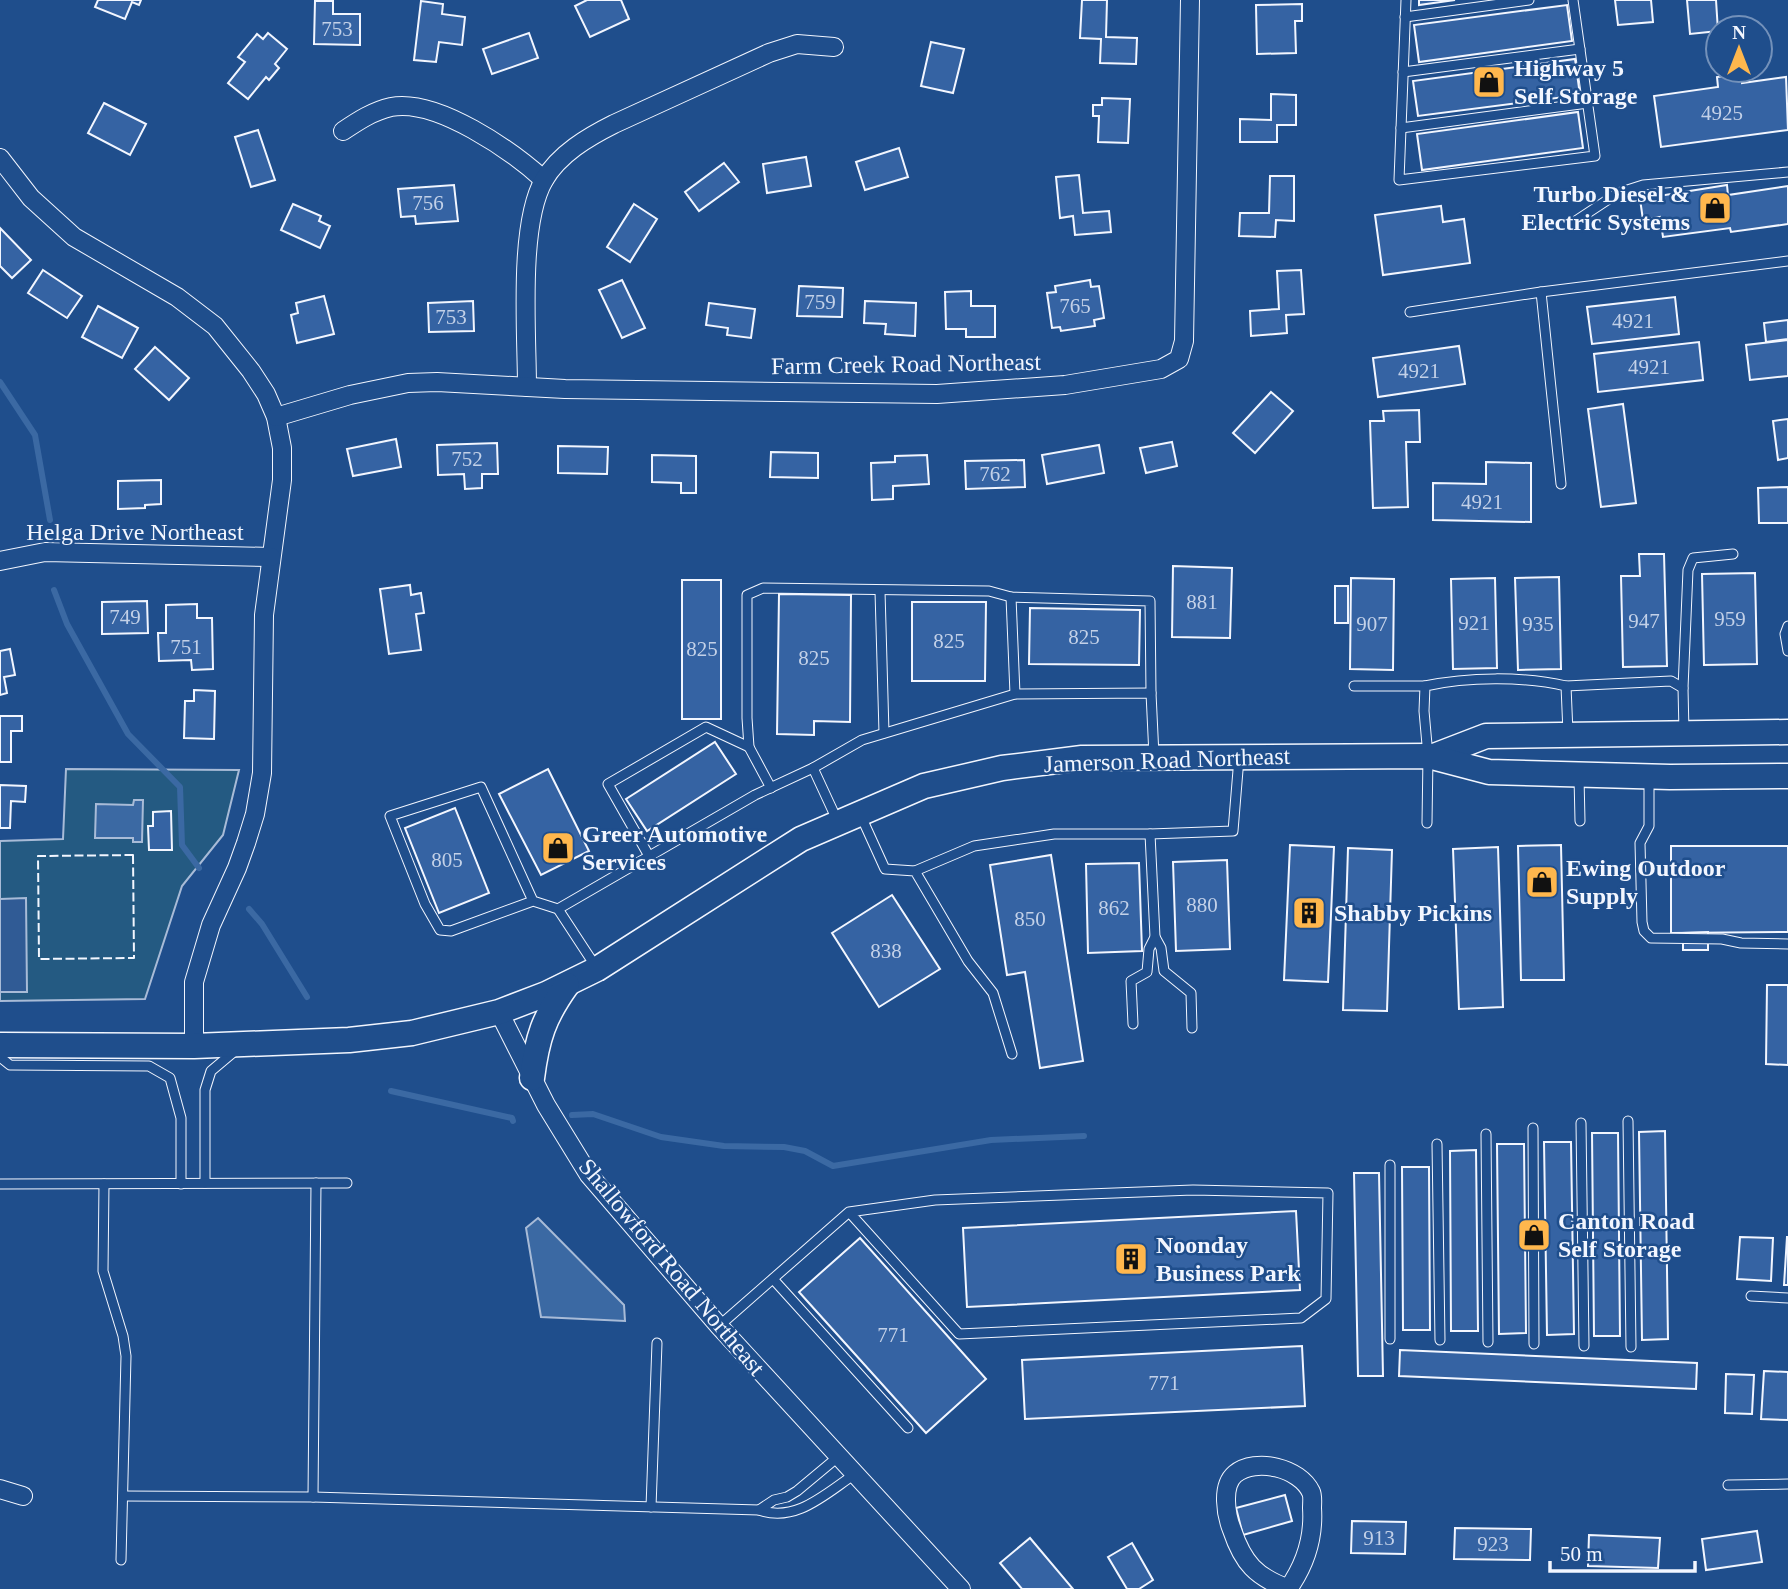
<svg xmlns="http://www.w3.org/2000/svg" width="1788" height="1589" viewBox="0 0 1788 1589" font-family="Georgia,serif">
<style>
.green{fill:#245a82;stroke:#a8bbd7;stroke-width:2}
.parking{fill:#305b95;stroke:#a8bbd7;stroke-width:2}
.water{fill:#3b69a3;stroke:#a8bbd7;stroke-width:2}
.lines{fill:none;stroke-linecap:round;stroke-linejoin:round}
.stream{stroke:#3b69a3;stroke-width:6}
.building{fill:#3563a3;stroke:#f2f6ff;stroke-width:2}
.lane-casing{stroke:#f2f6ff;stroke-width:11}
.street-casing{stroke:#f2f6ff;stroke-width:20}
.secondary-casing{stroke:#f2f6ff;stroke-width:27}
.lane{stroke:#1f4e8c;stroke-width:9}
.street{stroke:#1f4e8c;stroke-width:18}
.secondary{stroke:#1f4e8c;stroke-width:24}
.fence{stroke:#f2f6ff;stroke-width:2;stroke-dasharray:9 3.5;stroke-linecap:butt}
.labels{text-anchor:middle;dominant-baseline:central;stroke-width:5;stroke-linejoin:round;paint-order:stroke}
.number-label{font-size:21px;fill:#c3d1e8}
.poi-label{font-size:24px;font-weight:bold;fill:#f2f6ff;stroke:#1f4e8c;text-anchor:start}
.street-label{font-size:24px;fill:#f2f6ff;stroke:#1f4e8c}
</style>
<rect width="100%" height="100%" fill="#1f4e8c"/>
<polygon class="green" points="66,769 239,770 223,835 182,886 145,999 0,1001 0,841 63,839"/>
<polygon class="parking" points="26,898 27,992 0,992 0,899"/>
<g class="water">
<polygon points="134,800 143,800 142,842 133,842 133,838 95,838 96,804 133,805"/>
<polygon points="538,1218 624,1305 625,1321 541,1317 526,1228"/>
</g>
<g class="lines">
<g class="stream">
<polyline points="0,382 35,435 50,520"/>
<polyline points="54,590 67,624 128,734 180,787 182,845 199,868"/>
<polyline points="249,909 262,924 307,997"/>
<polyline points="391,1091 512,1118 513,1121"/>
<polyline points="572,1115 593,1114 661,1137 724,1146 784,1147 805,1151 833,1166 991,1140 1084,1136"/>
</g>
</g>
<g class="building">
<polygon points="98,0 141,0 139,5 132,2 125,19 95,7"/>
<polygon points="587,0 621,0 629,19 590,37 575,6"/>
<polygon points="1082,0 1107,0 1106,37 1137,38 1136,64 1100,63 1101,39 1080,38"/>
<polygon points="1419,0 1455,0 1419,5"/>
<polygon points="1615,0 1651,0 1653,22 1618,25"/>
<polygon points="1687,0 1716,0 1718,31 1690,34"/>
<polygon points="315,1 333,1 333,14 360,14 360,45 314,44"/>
<polygon points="421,1 443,4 442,14 465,17 462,45 439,42 436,62 414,60"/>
<polygon points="1302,4 1302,21 1295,21 1296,53 1257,54 1256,5"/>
<polygon points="1567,5 1572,41 1419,62 1414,25"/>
<polygon points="268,33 287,49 275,64 279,68 269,80 266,77 248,99 228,83 245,62 238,57 257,34 263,39"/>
<polygon points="529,33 538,58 492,74 483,49"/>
<polygon points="931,42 964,49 953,93 921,86"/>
<polygon points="1575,59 1580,95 1418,116 1413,81"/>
<polygon points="1741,74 1742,83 1786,77 1788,130 1661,147 1654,96 1718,87 1717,77"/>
<polygon points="1271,94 1296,95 1296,125 1277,125 1277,142 1240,142 1240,119 1271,120"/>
<polygon points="1102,98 1130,99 1128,143 1098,142 1099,116 1093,116 1093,105 1102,105"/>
<polygon points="104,103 146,124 130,155 88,133"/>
<polygon points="1578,112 1583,148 1422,170 1417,134"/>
<polygon points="258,130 275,180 251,187 235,137"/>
<polygon points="899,148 908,177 865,190 856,162"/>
<polygon points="806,157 811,186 767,193 763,164"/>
<polygon points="724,163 739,182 699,211 685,192"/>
<polygon points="1079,175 1083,213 1109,211 1111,232 1075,235 1073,216 1060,218 1056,177"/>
<polygon points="1270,176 1294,176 1294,221 1276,220 1275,237 1239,236 1240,213 1269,213"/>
<polygon points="454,185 458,221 416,224 415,216 401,217 398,189"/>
<polygon points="1727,185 1728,195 1788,186 1788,224 1731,232 1730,228 1663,237 1660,217 1643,220 1640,199"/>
<polygon points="293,204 321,216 319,221 330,226 320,248 281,230"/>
<polygon points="634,204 657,219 630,262 607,247"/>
<polygon points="1441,206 1443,222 1464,219 1470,263 1383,275 1375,215"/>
<polygon points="0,228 31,260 12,278 0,266"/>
<polygon points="43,270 82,296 67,318 28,293"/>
<polygon points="1301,270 1304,314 1286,315 1287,333 1251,336 1250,311 1279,309 1277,271"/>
<polygon points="622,280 645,328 622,338 599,290"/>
<polygon points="1090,280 1091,287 1099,286 1104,318 1094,320 1095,326 1061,331 1060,327 1052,328 1047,293 1056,292 1055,286"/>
<polygon points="799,286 843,288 842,317 797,316"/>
<polygon points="971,291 971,306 995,306 995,337 966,337 966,329 946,329 945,292"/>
<polygon points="324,296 334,334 297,343 291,315 298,313 296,303"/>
<polygon points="1675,297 1679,334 1592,344 1587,307"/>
<polygon points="473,301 474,331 429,332 428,303"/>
<polygon points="865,301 916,303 915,336 885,334 886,324 864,323"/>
<polygon points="709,303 755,309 751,338 727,335 728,328 706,325"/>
<polygon points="98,306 138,328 122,358 82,337"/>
<polygon points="1788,320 1788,339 1766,342 1764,323"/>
<polygon points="1788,340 1788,376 1750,380 1746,345"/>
<polygon points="1699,342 1703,380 1598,392 1594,354"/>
<polygon points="1459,346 1465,384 1378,397 1373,358"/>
<polygon points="155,347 189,378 169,400 135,369"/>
<polygon points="1271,392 1293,411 1255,453 1233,433"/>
<polygon points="1623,404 1636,503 1601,507 1588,409"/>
<polygon points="1419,410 1420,442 1406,442 1408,507 1373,508 1370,421 1384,421 1383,411"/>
<polygon points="1788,419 1788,458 1778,460 1773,421"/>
<polygon points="396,439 401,467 353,476 347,449"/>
<polygon points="1172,442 1177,466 1146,473 1140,448"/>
<polygon points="497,443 498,474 482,474 482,488 465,489 464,474 438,475 437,445"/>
<polygon points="1099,445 1104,473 1047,484 1042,455"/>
<polygon points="558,446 608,447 607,474 558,473"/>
<polygon points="771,452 818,453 818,478 770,477"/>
<polygon points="652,455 696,456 696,493 681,493 681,483 652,482"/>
<polygon points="927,455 929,484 893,486 893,499 872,500 871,463 895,462 895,456"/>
<polygon points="1024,460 1025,487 966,489 965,461"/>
<polygon points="1486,462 1531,463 1531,522 1433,520 1433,483 1486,484"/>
<polygon points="161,480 161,504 145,505 145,508 118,509 118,481"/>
<polygon points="1788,487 1788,523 1759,523 1758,488"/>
<polygon points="1639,554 1664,554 1667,666 1623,667 1621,576 1640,576"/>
<polygon points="1173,566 1232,568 1230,638 1172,637"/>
<polygon points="1755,573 1757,664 1704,665 1702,574"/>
<polygon points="1559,577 1561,669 1518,670 1515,578"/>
<polygon points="1351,578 1394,579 1393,670 1350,669"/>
<polygon points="1495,578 1497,668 1453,669 1451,579"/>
<rect x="682" y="580" width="39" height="139"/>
<polygon points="410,585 411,595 421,593 424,613 416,614 421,650 389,654 380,589"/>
<rect x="1335" y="586" width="13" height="37"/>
<polygon points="779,594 851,595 850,722 814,721 814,735 777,734"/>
<polygon points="147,601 148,633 102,634 102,602"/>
<polygon points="912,602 986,602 985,681 912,681"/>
<polygon points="197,604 197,618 212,618 213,669 192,670 191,660 159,661 158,633 166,633 166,605"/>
<polygon points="1030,608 1140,610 1139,665 1029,664"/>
<polygon points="10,649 15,675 4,677 7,693 0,695 0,651"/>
<polygon points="194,690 215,691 214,739 184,738 185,701 194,701"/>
<polygon points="0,716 22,716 22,731 11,731 11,762 0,762"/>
<polygon points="715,742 736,774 647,831 626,799"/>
<polygon points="548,769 589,851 541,875 499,794"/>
<polygon points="0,785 26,786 25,802 11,801 10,828 0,828"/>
<polygon points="455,808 489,893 439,913 405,828"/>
<polygon points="171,811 172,850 149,850 148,826 153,826 153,812"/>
<polygon points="1290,845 1334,847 1328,982 1284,980"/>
<polygon points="1561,845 1564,980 1521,980 1518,846"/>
<polygon points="1671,846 1788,846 1788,932 1671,933"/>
<polygon points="1498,847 1503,1007 1459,1009 1453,849"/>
<polygon points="1348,848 1392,850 1387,1011 1343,1010"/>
<polygon points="1051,855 1083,1061 1040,1068 1025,972 1007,975 990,865"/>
<polygon points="1227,860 1230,949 1176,951 1173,862"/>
<polygon points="1139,863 1142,951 1088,953 1086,864"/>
<polygon points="892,895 940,969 879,1007 832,933"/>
<polygon points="1708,932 1708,950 1683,950 1683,933"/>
<polygon points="1767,985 1788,985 1788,1065 1766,1064"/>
<polygon points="1665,1131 1668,1339 1642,1340 1639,1132"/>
<polygon points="1592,1133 1618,1133 1620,1336 1594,1336"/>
<polygon points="1544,1142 1571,1142 1574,1334 1547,1335"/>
<polygon points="1497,1144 1524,1144 1526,1333 1499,1334"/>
<polygon points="1476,1150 1478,1331 1451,1331 1450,1151"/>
<polygon points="1402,1167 1429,1167 1430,1330 1403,1330"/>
<polygon points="1354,1173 1379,1173 1383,1376 1358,1376"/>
<polygon points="1296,1211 1300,1290 967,1307 963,1228"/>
<polygon points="1740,1237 1773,1238 1771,1281 1737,1279"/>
<polygon points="1787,1237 1788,1237 1788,1285 1784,1285"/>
<polygon points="860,1238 986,1379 926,1433 799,1292"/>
<polygon points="1302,1346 1305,1406 1025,1419 1022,1360"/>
<polygon points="1400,1350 1697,1363 1696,1389 1399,1376"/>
<polygon points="1764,1371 1788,1372 1788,1420 1761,1419"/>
<polygon points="1726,1374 1754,1375 1752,1414 1725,1413"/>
<polygon points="1285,1495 1292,1521 1243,1535 1236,1508"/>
<polygon points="1352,1521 1406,1522 1405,1554 1351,1553"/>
<polygon points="1455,1528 1531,1529 1530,1560 1454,1559"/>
<polygon points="1757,1531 1762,1562 1706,1570 1702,1539"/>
<polygon points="1589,1535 1660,1538 1658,1568 1588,1566"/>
<polygon points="1030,1538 1073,1589 1022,1589 1000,1563"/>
<polygon points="1132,1543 1153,1580 1139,1589 1127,1589 1108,1557"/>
</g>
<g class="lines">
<defs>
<g id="lane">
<polyline points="1406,0 1399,180 1595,156 1573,0"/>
<polyline points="1405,17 1529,0"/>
<polyline points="1403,72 1580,49"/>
<polyline points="1401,128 1588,103"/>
<polyline points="1571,224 1618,193 1643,185 1788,172"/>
<polyline points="1541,292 1561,484"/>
<polyline points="1410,312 1541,292 1788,261"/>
<polyline points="880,591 884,733"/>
<polyline points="1011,597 1015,694"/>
<polyline points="1788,626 1785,634 1788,651"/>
<polyline points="1354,686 1425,686"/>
<polyline points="1566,686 1671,681 1683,688 1684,732"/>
<polyline points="1683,688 1688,570 1693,558 1733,554"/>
<polyline points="813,768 862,740 1015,694 1151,693 1154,756"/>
<polyline points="1579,777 1580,821"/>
<polyline points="1649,778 1649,826 1640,843 1642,922 1644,931 1651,938 1722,939 1741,943 1788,944"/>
<polyline points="771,788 749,747 747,718 747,595 763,588 989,591 1011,597 1150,601 1151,693"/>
<polyline points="860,814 885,869 915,871 968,961 993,993 1012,1054"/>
<path d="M1427,823L1428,756L1424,711L1425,686C1467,677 1523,676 1566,686L1568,733"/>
<polyline points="649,856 608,784 706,727 749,747"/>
<polyline points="915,871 974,846 1054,834 1150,834 1233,831 1239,758"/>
<polyline points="533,901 481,787 390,816 425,904 440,930 451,931 533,901 558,909 596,967"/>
<polyline points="558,909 755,795 813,768 838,822"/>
<polyline points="1155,937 1161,948 1164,971 1191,993 1192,1028"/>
<polyline points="1133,1024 1131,981 1147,972 1149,949 1155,937 1150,834"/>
<polyline points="0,1057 10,1065 149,1066 170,1078 181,1118 181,1184"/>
<polyline points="1628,1121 1631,1347"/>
<polyline points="1581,1123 1584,1346"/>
<polyline points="1533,1128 1534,1344"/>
<polyline points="1486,1134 1488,1342"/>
<polyline points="1437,1144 1440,1340"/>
<polyline points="1390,1165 1390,1339"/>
<polyline points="205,1183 205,1090 211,1071 236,1050"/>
<polyline points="0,1184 347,1183"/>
<polyline points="104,1184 103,1271 123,1336 126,1356 121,1560"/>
<polyline points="773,1279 908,1428"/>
<polyline points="1751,1296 1788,1298"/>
<polyline points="719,1326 849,1212 935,1200 1193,1190 1328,1193 1326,1299 1301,1318 959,1334 849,1212"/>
<polyline points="1728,1485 1788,1484"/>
<path d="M123,1496L313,1497L759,1510C796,1523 825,1494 855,1474"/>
<polyline points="313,1497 316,1183"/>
<polyline points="651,1507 657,1343"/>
<polyline points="759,1510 774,1500 787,1497 797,1491 839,1456"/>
</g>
<g id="street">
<path d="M343,131C358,121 373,111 391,107C437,98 512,151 544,180"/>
<polyline points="0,158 31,198 74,237 177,297 215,326 251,371 266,394 276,417 282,448 282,480 264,615 262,773 255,814 246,843 237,868 211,925 194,982 194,1046"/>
<path d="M527,387C527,334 518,225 544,180C559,154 588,137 614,124L769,53L797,44L834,47"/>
<polyline points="276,417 350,395 408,383 437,382 565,389 937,394 1065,385 1161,369 1179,359 1184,341 1190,0"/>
<polyline points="0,561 45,552 271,557"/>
<polyline points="499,1012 546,1105 589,1175 719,1326 961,1589"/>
<polyline points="0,1489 23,1496"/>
<path d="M1288,1589C1305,1565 1314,1537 1312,1508C1312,1504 1313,1496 1311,1492C1300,1468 1256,1457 1235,1474C1221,1486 1226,1515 1232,1530C1243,1563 1256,1577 1289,1589"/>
</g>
<g id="secondary">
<polyline points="1434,756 1486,736 1788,732"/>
<polyline points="0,1045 194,1046 349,1040 412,1033 499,1012 546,994 597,969 801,839 924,786 1002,768 1082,758 1428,756 1489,772 1670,777 1788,776"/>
<path d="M532,1078C537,1038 544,1017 567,985"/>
</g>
</defs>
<use href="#lane" class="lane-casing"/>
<use href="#street" class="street-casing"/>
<use href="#secondary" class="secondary-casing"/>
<use href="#lane" class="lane"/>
<use href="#street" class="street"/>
<use href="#secondary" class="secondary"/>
<polygon class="fence" points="133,855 134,958 39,959 38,856"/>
</g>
<defs>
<symbol id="shop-square" viewBox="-11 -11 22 22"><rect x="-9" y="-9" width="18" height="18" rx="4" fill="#ffb74d" stroke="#1f4e8c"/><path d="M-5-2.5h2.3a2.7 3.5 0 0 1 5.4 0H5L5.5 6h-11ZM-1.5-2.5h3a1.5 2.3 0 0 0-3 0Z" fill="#111"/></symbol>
<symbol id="building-square" viewBox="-11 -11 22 22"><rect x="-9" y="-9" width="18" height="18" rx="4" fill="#ffb74d" stroke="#1f4e8c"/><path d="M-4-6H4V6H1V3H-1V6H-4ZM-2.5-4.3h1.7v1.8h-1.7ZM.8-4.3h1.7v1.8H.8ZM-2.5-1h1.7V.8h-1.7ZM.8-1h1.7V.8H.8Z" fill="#111"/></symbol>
</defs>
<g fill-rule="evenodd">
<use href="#shop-square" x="1470" y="63" width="38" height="38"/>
<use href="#shop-square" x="1696" y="189" width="38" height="38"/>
<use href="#shop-square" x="539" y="829" width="38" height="38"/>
<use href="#shop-square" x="1523" y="863" width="38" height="38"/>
<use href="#building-square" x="1290" y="894" width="38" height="38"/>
<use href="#shop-square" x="1515" y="1216" width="38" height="38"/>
<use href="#building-square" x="1112" y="1240" width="38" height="38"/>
</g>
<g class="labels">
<g class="number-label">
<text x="337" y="29">753</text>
<text x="1722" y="113">4925</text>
<text x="428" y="203">756</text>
<text x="820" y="302">759</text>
<text x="1075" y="306">765</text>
<text x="451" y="317">753</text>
<text x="1633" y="321">4921</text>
<text x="1649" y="367">4921</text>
<text x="1419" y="371">4921</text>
<text x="467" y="459">752</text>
<text x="995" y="474">762</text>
<text x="1482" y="502">4921</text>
<text x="1202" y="602">881</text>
<text x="125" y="617">749</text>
<text x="1730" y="619">959</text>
<text x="1644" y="621">947</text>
<text x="1474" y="623">921</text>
<text x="1372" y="624">907</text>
<text x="1538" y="624">935</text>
<text x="1084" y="637">825</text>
<text x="949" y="641">825</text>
<text x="186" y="647">751</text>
<text x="702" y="649">825</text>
<text x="814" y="658">825</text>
<text x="447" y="860">805</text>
<text x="1202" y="905">880</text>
<text x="1114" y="908">862</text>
<text x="1030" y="919">850</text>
<text x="886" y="951">838</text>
<text x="893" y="1335">771</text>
<text x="1164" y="1383">771</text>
<text x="1379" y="1538">913</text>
<text x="1493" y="1544">923</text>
</g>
<g class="poi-label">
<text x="1514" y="68">Highway 5<tspan x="1514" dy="28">Self Storage</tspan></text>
<text x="1690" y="194" text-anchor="end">Turbo Diesel &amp;<tspan x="1690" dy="28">Electric Systems</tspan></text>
<text x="582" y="834">Greer Automotive<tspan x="582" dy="28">Services</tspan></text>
<text x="1566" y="868">Ewing Outdoor<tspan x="1566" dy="28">Supply</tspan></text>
<text x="1334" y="913">Shabby Pickins</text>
<text x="1558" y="1221">Canton Road<tspan x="1558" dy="28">Self Storage</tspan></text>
<text x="1156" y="1245">Noonday<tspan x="1156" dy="28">Business Park</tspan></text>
</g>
<g class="street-label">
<text transform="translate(906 364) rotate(-1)">Farm Creek Road Northeast</text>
<text x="135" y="532">Helga Drive Northeast</text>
<text transform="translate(1167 760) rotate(-2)">Jamerson Road Northeast</text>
<text transform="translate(672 1267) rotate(50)">Shallowford Road Northeast</text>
</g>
</g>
<g transform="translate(1739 49)"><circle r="33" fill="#1f4e8c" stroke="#7391ba" stroke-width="2"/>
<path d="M0-5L12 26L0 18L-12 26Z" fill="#ffb74d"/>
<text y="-10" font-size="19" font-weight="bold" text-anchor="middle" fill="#f2f6ff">N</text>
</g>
<path d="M1550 1561v10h145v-10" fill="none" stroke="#f2f6ff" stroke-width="3.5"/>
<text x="1560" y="1561" font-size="21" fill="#f2f6ff" stroke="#1f4e8c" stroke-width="5" paint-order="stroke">50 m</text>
</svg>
